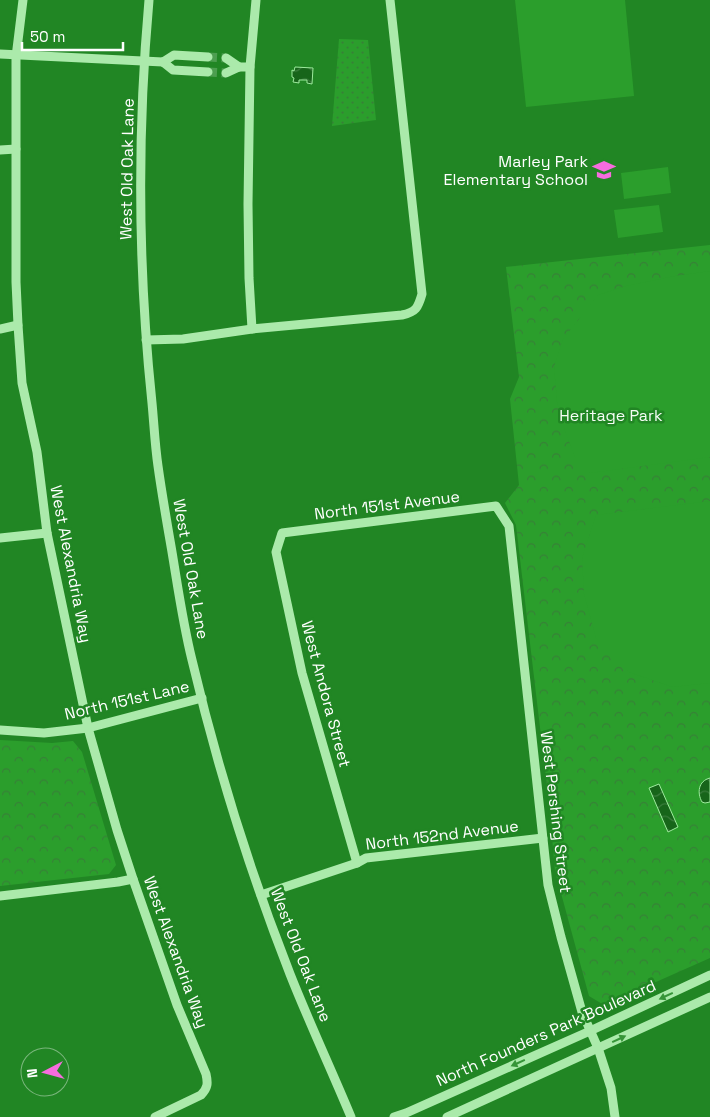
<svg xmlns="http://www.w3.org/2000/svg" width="710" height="1117" viewBox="0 0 710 1117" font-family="'Space Grotesk',sans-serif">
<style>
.grass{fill:url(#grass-dots)}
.park{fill:url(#park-crowns)}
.pitch{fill:#2b9e2c}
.water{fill:url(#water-waves);stroke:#9eeb9e}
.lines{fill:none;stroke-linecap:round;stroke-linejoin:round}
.minor-tunnel{stroke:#4d9e50;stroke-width:9;stroke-dasharray:9 4.5;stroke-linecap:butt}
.minor{stroke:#abeaab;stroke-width:9}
.oneway{fill:#369538}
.labels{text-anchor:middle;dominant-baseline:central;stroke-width:5;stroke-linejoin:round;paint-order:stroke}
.poi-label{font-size:16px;fill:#fff;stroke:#218624;text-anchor:end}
.street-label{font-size:16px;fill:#fff;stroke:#218624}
.park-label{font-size:16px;fill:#f5fdf5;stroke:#218624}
</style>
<defs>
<pattern id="grass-dots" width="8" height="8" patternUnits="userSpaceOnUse" patternTransform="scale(1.25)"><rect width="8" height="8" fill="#2b9e2c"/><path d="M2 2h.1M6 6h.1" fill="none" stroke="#378137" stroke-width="1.8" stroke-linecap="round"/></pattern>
<pattern id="park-crowns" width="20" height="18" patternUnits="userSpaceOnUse" patternTransform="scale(1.25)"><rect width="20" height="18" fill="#2b9e2c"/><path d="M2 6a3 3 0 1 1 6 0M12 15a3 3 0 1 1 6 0" fill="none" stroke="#378137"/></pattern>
<pattern id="water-waves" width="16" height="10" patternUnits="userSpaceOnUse" patternTransform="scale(1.25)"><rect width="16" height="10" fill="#17651a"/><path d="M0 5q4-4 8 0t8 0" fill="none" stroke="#3a7c3c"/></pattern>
</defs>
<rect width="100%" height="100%" fill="#218624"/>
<polygon class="grass" points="339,39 368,40 376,120 332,126"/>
<g class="park">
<polygon points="710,245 710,958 604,1005 589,996 555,871 549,803 516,525 505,503 519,485 510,399 519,377 506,267"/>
<polygon points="0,740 52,743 73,741 82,752 116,865 109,874 0,886"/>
</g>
<g class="pitch">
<polygon points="515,0 625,0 634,96 526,107"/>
<polygon points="668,167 671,193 624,199 621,173"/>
<polygon points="659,205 663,232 618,238 614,210"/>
<polygon points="710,271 710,457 590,473 575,457 565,431 557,402 554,367 563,339 598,295 626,286 675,276"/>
<polygon points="710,501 710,683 672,687 629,672 596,638 584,594 582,558 596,515"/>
</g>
<g class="water">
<polygon points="295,67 313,68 312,84 307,83 307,80 299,80 299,83 293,82 294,78 292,77 292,70 294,71"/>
<path d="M710,778V802L705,803L702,802C697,793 698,781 710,778Z"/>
<polygon points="659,784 678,827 668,832 649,788"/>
</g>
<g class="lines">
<g class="minor-tunnel">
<polyline points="208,57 226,58"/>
<polyline points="208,72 226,73"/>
</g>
<g class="minor">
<path d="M23,0L16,57V282L18,325L22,383L37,452L47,533L88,728L117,830L133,879L177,1005L206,1074C208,1083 208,1088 201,1095L155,1117"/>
<path d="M149,0C137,134 138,269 152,403C154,424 155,446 158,466C162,495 167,523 172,552C178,588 183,624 192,660C217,766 250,872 290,974C309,1022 331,1069 351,1117"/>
<polyline points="0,54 163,62"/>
<polyline points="226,58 239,67"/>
<polyline points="163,62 173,70 208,72"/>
<polyline points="163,62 174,55 208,57"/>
<polyline points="226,73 239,67 250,67"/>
<polyline points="0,150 16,149"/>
<polyline points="0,329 18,325"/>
<polyline points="252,329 249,278 248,204 250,67 256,0"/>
<path d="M146,340L183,339L252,329L402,315C416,312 418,308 422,294L390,0"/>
<polyline points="0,538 47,533"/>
<polyline points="0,730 44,733 88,728 202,698"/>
<polyline points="357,863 302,673 276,552 282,533 496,506 509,526 548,885 561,937 582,1012 598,1048 611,1088 615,1117"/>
<polyline points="261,895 357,863 366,858 543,838"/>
<polyline points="0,896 118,882 133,879"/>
<polyline points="394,1117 406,1113 590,1031 710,975"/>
<polyline points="447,1117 710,997"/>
</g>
</g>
<defs><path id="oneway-solid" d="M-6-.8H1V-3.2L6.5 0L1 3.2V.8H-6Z" transform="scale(1.25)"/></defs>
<g class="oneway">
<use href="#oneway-solid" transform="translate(666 996) rotate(155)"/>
<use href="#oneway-solid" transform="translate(619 1039) rotate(-25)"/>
<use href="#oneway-solid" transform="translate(518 1063) rotate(156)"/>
</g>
<defs>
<symbol id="school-bare" viewBox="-9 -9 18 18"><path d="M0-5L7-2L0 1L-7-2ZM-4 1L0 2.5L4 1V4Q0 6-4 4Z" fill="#f66cde" stroke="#218624" stroke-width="2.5" paint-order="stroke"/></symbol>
</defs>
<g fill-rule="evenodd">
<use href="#school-bare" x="588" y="154" width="32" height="32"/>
</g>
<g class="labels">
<g class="poi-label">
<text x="588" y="161">Marley Park<tspan x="588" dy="18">Elementary School</tspan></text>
</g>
<g class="street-label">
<text transform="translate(127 169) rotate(-89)">West Old Oak Lane</text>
<text transform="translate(387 505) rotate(-7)">North 151st Avenue</text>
<text transform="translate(71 564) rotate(79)">West Alexandria Way</text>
<text transform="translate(191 569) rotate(80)">West Old Oak Lane</text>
<text transform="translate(326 694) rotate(75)">West Andora Street</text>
<text transform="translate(127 700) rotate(-13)">North 151st Lane</text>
<text transform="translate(556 812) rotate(83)">West Pershing Street</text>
<text transform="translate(442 835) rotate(-7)">North 152nd Avenue</text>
<text transform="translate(176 952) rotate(70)">West Alexandria Way</text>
<text transform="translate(301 955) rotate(69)">West Old Oak Lane</text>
<text transform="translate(546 1033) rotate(-24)">North Founders Park Boulevard</text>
</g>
<g class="park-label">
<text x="611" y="415">Heritage Park</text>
</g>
</g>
<g transform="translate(45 1072) rotate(264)"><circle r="24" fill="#218624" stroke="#7ab67c"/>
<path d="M0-4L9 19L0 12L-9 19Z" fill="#f66cde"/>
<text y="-8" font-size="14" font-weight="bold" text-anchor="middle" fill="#ffffff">N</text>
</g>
<path d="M22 42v8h101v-8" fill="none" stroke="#ffffff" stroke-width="2.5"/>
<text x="30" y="42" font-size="15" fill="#ffffff" stroke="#218624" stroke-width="4" paint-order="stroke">50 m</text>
</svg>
